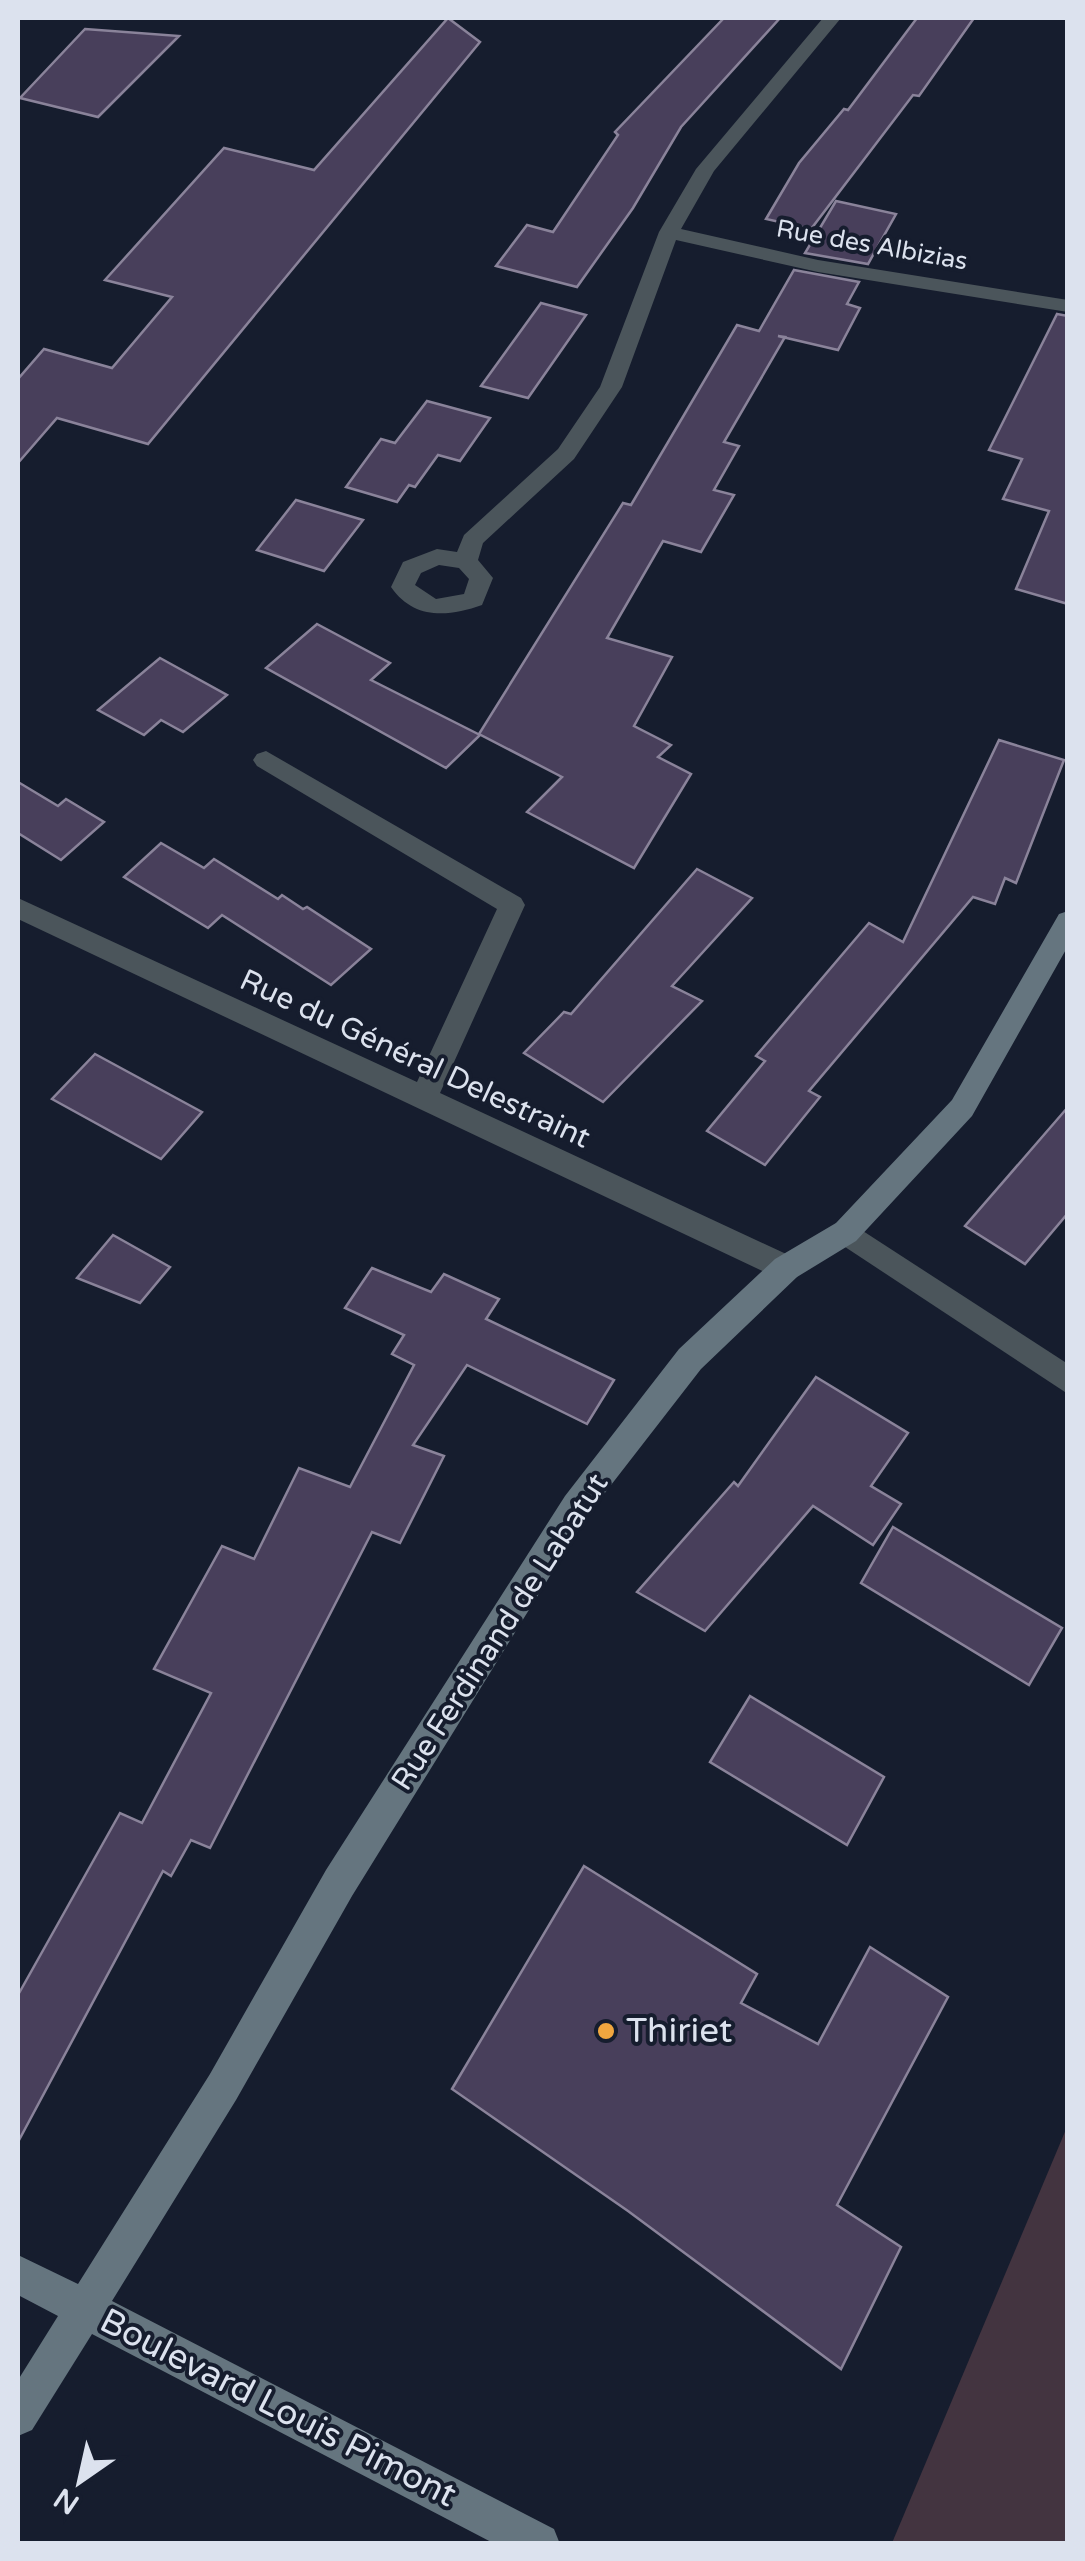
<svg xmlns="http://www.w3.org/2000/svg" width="1085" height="2561" viewBox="0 0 1085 2561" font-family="'Varela Round',sans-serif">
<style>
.green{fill:#433440}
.building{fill:#483f5b;stroke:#8a839a;stroke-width:2.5}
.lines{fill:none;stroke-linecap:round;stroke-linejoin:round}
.street{fill:#4b555b;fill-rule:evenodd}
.secondary{fill:#65757f;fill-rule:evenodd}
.poi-dot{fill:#f0a63f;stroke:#161d2e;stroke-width:4}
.labels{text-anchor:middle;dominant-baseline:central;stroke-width:8;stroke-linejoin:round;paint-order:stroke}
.far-street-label{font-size:25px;fill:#dce2ee;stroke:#161d2e}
.street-label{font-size:30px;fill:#dce2ee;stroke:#161d2e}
.near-poi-label{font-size:35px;fill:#dce2ee;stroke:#161d2e;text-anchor:start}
.near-street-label{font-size:35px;fill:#dce2ee;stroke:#161d2e}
</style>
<rect width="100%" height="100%" fill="#161d2e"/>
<polygon class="green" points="1067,2127 1067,2543 892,2543"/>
<g class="building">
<polygon points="448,18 480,42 148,444 57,418 18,463 18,379 44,349 112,368 172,297 105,280 224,148 314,170"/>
<polygon points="724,18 780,18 681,127 633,208 577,287 496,266 527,225 553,232 618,135 615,132"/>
<polygon points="917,18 974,18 919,96 913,95 811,229 766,219 799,163 844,109 848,110"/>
<polygon points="85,29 179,36 98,117 20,98"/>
<polygon points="836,201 896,214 868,264 805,253"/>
<polygon points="794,270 859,282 847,304 860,308 838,350 778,336 785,337 724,442 739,446 714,490 734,495 701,552 663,541 607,638 672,657 634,726 671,745 658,757 691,774 634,868 527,812 562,777 479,734 623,503 631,505 737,325 759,331"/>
<polygon points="541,303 586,315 528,398 481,386"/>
<polygon points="1057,314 1068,316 1068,604 1016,589 1049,511 1003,499 1022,459 989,450"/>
<polygon points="427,401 490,418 460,461 438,455 415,487 409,485 397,502 346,487 381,439 395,443"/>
<polygon points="296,500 363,520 324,571 257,550"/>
<polygon points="317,624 390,663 371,680 480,735 446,768 266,668"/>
<polygon points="160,658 227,695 183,732 161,720 144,735 98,710"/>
<polygon points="999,740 1064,760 1016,883 1005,878 995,904 973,897 809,1091 820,1097 765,1165 707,1131 765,1061 756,1056 869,923 903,942"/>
<polygon points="18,782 58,806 66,799 104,822 61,860 18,833"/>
<polygon points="161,843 204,868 214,859 278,899 282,895 303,909 307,907 371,949 331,985 222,915 208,928 124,877"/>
<polygon points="697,869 752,898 672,986 702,1001 603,1102 524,1053 564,1012 571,1014"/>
<polygon points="95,1054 202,1112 161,1159 52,1099"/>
<polygon points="1068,1107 1068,1213 1025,1264 965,1226"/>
<polygon points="113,1235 170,1267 140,1303 77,1278"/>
<polygon points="372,1268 431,1292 444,1274 499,1299 486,1319 614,1380 587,1424 467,1365 413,1445 444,1456 400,1543 372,1532 210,1848 191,1840 171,1876 163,1871 18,2142 18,1995 120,1813 142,1823 211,1693 154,1669 222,1546 254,1559 299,1468 350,1487 414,1365 392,1354 404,1335 345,1308"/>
<polygon points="816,1377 908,1433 871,1486 901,1504 873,1545 813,1506 705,1631 637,1592 734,1482 738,1486"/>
<polygon points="893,1527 1062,1628 1029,1685 861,1583"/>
<polygon points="750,1696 884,1777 847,1845 710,1762"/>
<polygon points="584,1866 757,1974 741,2003 818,2044 870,1947 948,1997 837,2205 901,2247 841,2369 628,2211 452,2089"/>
</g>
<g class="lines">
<g class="street">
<path d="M823,18H841L714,171L681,229L818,260L1068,300V312L818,272L676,240L622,387L574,459L483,543L478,560L493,578L482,605C448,617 414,620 391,587L403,562L437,549L457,552L464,535L558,449L600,387L659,232L696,169ZM439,565L459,568L469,579L464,594L436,599L415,585L421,573Z"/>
<polygon points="266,751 521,898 525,905 440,1093 797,1259 801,1268 797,1277 786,1281 775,1277 18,919 18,898 417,1082 497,909 257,766 253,760 257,754"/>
<polygon points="846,1220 1068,1364 1068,1394 836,1241 831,1232 836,1223"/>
</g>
<polygon class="secondary" points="1068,911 1068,946 972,1116 856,1241 797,1277 701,1369 587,1516 352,1896 236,2100 112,2301 554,2529 560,2544 495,2544 92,2334 32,2430 18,2436 18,2380 58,2316 18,2295 18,2255 78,2284 210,2074 326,1870 565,1496 679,1349 775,1259 836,1223 952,1100 1059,914"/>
</g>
<circle class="poi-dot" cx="606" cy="2031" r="10"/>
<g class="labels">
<g class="far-street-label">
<text transform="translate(872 245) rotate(10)">Rue des Albizias</text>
</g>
<g class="street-label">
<text transform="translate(415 1059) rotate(25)">Rue du Général Delestraint</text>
<text transform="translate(500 1632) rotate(-57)">Rue Ferdinand de Labatut</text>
</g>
<g class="near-poi-label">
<text x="626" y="2031">Thiriet</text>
</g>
<g class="near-street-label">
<text transform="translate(278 2408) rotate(27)">Boulevard Louis Pimont</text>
</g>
</g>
<rect width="1085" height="2561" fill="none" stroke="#dce2ee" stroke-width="40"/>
<g transform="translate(80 2481) rotate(214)" stroke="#161d2e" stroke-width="8" paint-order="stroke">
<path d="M0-8L18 38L0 25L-18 38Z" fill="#dce2ee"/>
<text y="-15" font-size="28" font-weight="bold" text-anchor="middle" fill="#dce2ee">N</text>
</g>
</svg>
